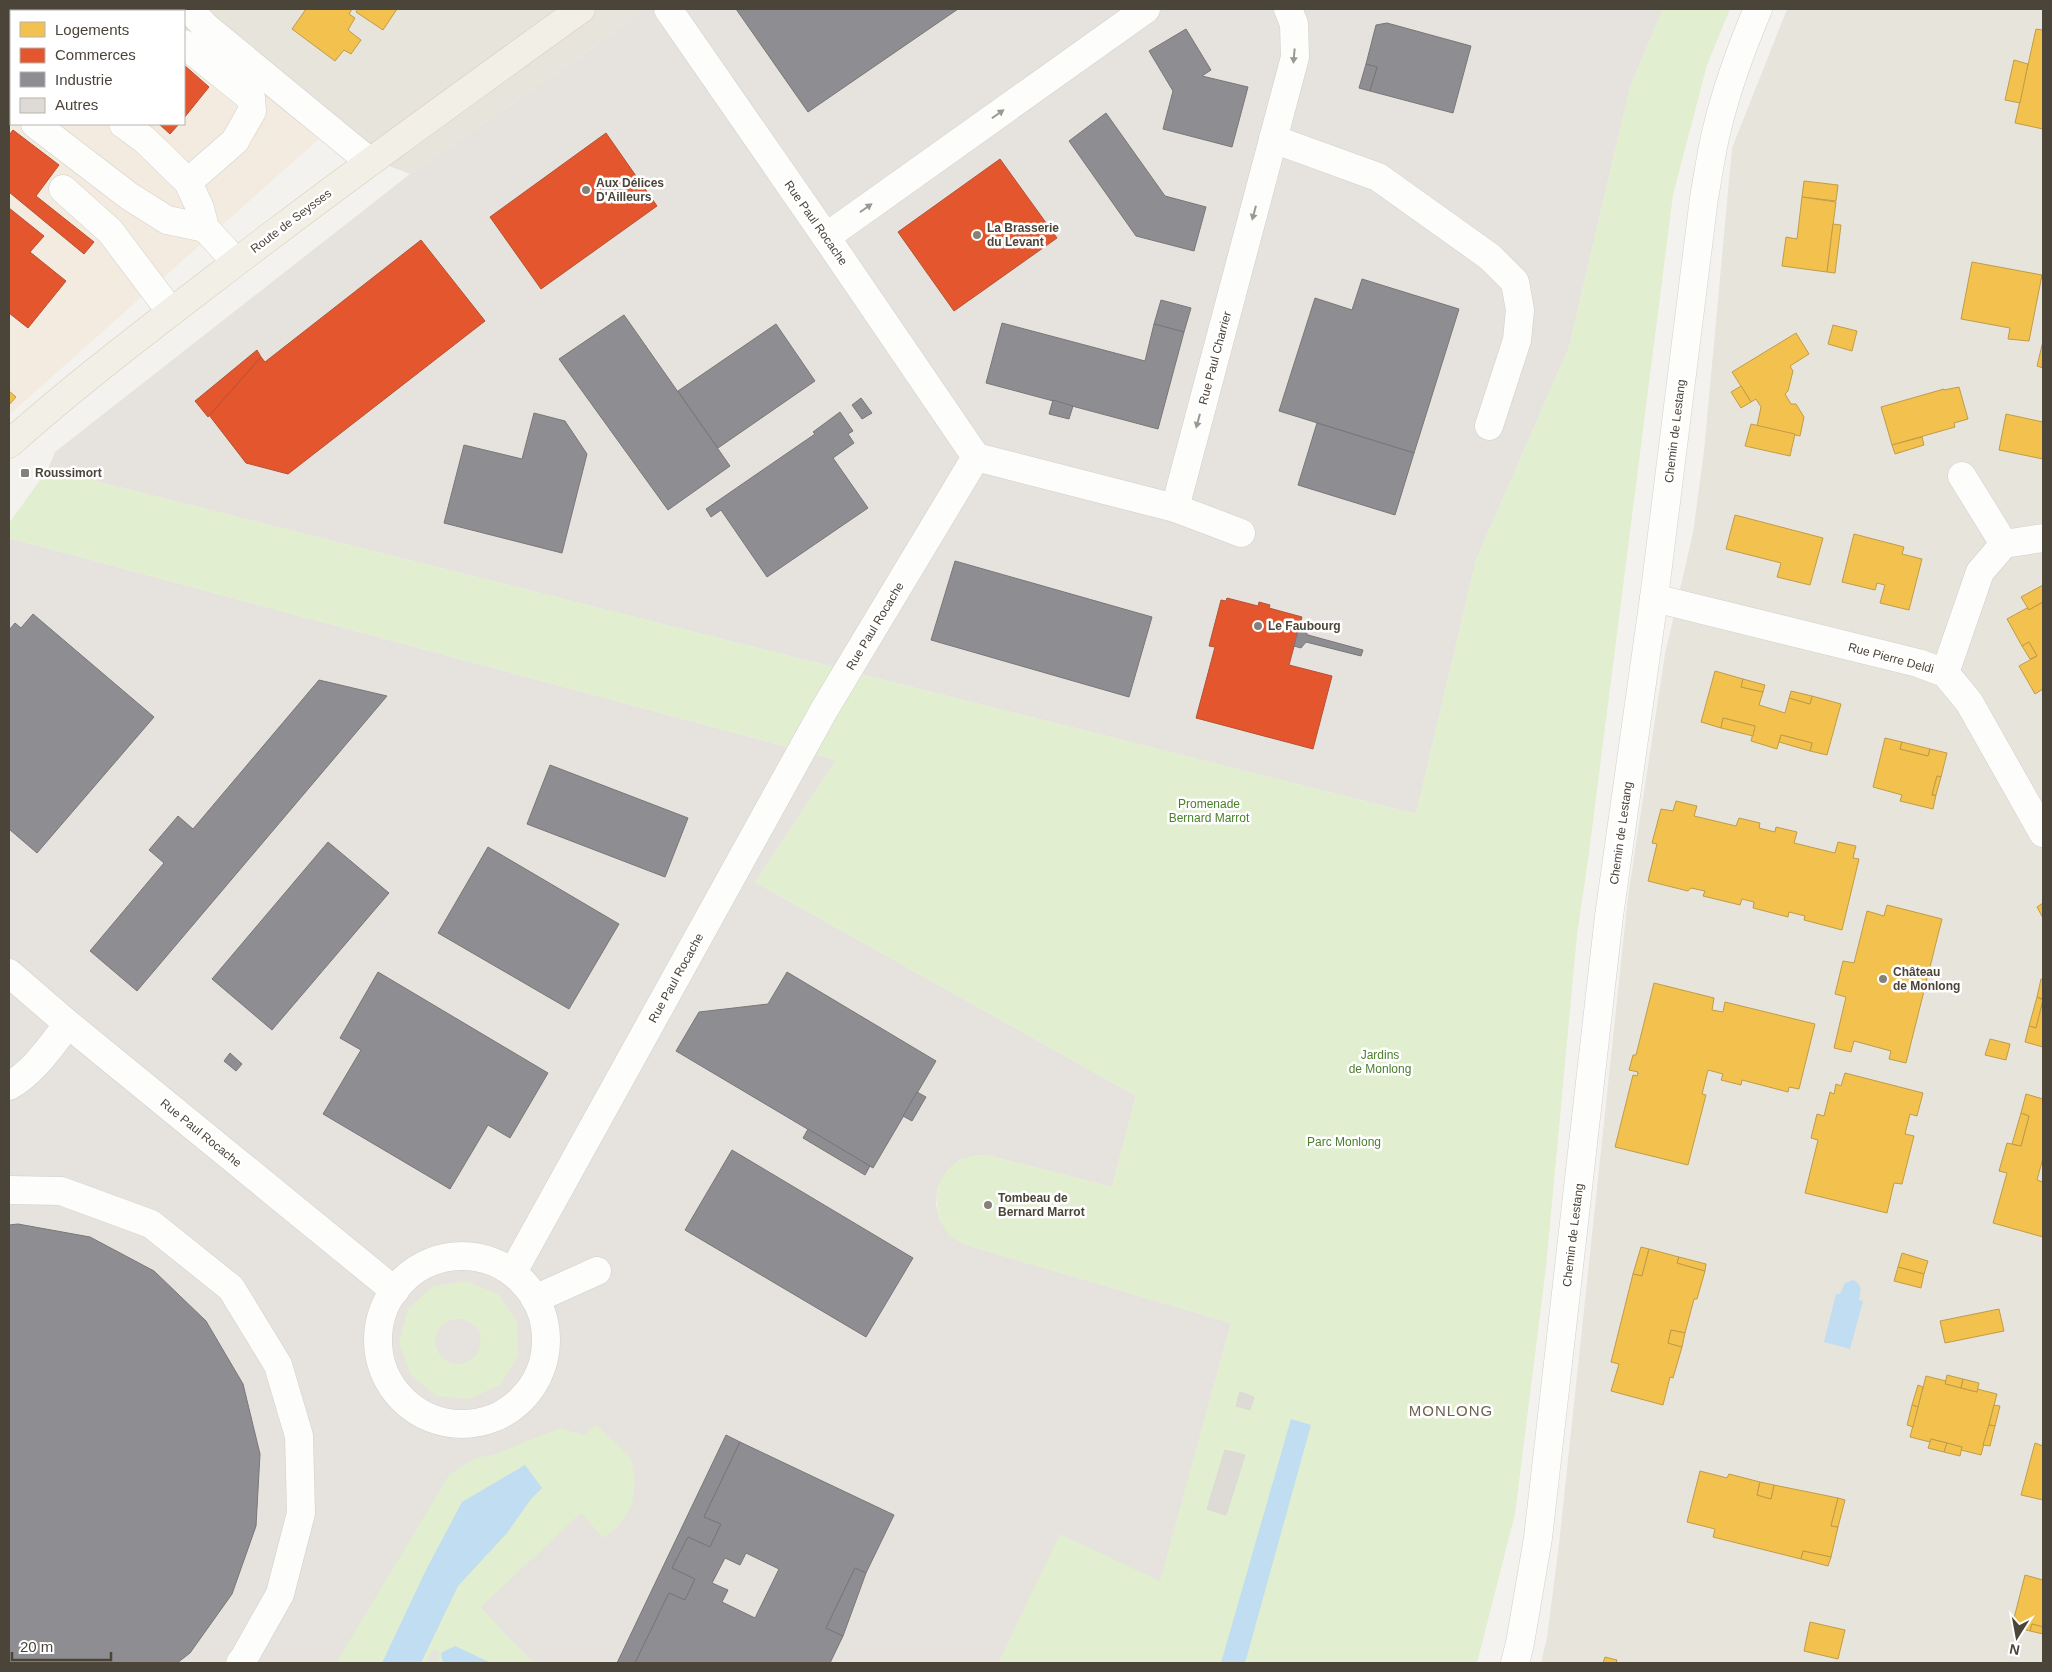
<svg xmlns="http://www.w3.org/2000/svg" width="2052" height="1672" viewBox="0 0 2052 1672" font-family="Arial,sans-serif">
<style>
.residential{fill:#e7e4dc}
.commercial{fill:#f3ebdf}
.industrial{fill:#e6e2de}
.green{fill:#e1eecf;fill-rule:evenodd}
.parking{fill:#e6e3df}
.water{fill:#c0ddf1}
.homes{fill:#f2c14e;stroke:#c09c48}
.shops{fill:#e4572e;stroke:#b65131}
.industry{fill:#8d8d92;stroke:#797777;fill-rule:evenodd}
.building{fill:#dedbd6;stroke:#dcd9d4}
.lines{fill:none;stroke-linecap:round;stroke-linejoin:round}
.minor-casing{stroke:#d2d0cb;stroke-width:29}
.major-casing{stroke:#d6cebb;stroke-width:29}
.minor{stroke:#fdfdfc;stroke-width:28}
.major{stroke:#f2efe6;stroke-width:28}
.oneway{fill:#9b9791}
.poi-dot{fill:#868178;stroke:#fff;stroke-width:2}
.labels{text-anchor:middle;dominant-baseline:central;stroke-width:5;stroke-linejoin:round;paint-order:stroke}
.poi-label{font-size:12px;font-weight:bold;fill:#4b4439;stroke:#fff;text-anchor:start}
.street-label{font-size:12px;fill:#4b4439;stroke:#fff}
.park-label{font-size:12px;fill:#4a7f2a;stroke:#fff}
.quarter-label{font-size:15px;letter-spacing:1px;fill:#6e6250;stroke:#fff}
</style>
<rect width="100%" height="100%" fill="#f4f2ee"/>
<g class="residential">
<polygon points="155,9 645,9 580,57 410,174 319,139 184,32 184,11 158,11"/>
<polygon points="1787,9 2043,9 2043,1663 1541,1663 1547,1638 1559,1544 1628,897 1665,654 1693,533 1704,451 1732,148"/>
</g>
<polygon class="commercial" points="9,9 155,9 158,11 11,11 11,124 184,124 184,32 319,139 9,415"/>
<g class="industrial">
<polygon points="645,9 1663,9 1630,87 1569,347 1476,560 1416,814 48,469 55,452 410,174 580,57"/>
<polygon points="9,538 836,760 755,882 1136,1096 1112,1187 987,1155 973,1156 959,1160 938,1187 936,1204 940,1220 950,1236 966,1245 1231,1323 1138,1663 9,1663"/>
</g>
<g class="green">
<path d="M1663,9H1730L1707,65L1673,195L1589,853L1577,935L1546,1267L1515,1514L1477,1663H998L1060,1534L1160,1581L1231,1323L965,1245C960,1242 953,1239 949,1235C931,1212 932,1175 960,1160C968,1156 978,1155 987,1155L1112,1187L1136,1096L755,882L836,760L9,538V523L48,469L1416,814L1476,560L1569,347L1630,87Z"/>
<path d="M467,1281L498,1294L517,1322L518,1356L500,1385L469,1399L436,1396L410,1374L399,1342L408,1309L433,1286ZM464,1319C468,1322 474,1325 477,1328C482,1336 482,1350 474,1357C445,1381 418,1335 449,1321C453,1319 459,1319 464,1319Z"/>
<polygon points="596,1425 631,1458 635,1481 632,1505 618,1527 603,1538 581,1513 481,1607 507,1636 535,1663 438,1663 439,1652 432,1650 426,1663 336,1663 449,1475 473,1459 495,1454 560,1428 584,1435"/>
</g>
<polygon class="parking" points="1376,600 1453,621 1411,779 1334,758"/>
<g class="water">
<path d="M1853,1280C1863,1285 1861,1291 1859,1300L1863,1301L1850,1349L1824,1342L1836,1294H1840L1845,1283Z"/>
<polygon points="1291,1419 1311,1425 1245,1663 1221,1663"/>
<polygon points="525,1465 542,1488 531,1499 507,1533 458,1586 421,1663 382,1663 426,1570 462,1502"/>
<polygon points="455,1646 491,1663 443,1663 441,1653"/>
</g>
<g class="homes">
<polygon points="306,9 352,9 349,14 355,18 348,30 361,40 351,54 344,50 335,61 292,29"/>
<polygon points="358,9 397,9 383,30 356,12"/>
<polygon points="2036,29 2043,30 2043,129 2015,123"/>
<polygon points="2014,60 2028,64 2020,103 2005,100"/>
<polygon points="1804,181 1838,185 1836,201 1802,197"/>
<polygon points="1802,197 1836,202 1827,272 1782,266 1786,237 1797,239"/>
<polygon points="1833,224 1841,225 1835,273 1827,272"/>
<polygon points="1972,262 2042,275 2029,341 2008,339 2010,328 1961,319"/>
<polygon points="1833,325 1857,331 1852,351 1828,344"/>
<polygon points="1796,333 1809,354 1790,366 1793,371 1788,391 1785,394 1791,404 1796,404 1804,417 1800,436 1757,426 1761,407 1756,399 1751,402 1732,372"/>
<polygon points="2043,341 2043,368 2037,366"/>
<polygon points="1741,386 1751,402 1741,408 1731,392"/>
<polygon points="1959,387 1968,419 1954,423 1955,427 1892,445 1881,407 1944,389 1944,390"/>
<polygon points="9,391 16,397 9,405"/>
<polygon points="2006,414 2043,422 2043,459 1999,450"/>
<polygon points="1751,424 1795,434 1790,456 1745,446"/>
<polygon points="1922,437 1924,445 1895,454 1892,445"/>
<polygon points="1735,515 1823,538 1810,585 1777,577 1781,563 1726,549"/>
<polygon points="1854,534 1904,547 1902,554 1922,559 1909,610 1880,603 1885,585 1877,583 1875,590 1842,582"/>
<polygon points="2043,585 2043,602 2029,610 2021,597"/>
<polygon points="2043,602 2043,689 2035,694 2019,666 2037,656 2029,642 2022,646 2007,619 2027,608 2029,610"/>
<polygon points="2029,642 2037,656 2030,659 2022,646"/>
<polygon points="1715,671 1743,679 1741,687 1763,692 1759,705 1785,713 1789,698 1810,704 1812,696 1841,704 1827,755 1810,751 1812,743 1781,735 1777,749 1751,741 1755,726 1723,718 1721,728 1701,722"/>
<polygon points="1743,679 1765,685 1763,692 1741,687"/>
<polygon points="1791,691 1812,696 1810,704 1789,698"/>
<polygon points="1723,718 1755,726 1753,736 1721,728"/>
<polygon points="1781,735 1812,743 1810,751 1779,742"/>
<polygon points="1885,738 1902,742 1900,749 1928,756 1930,749 1947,753 1941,777 1937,776 1932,795 1936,795 1933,809 1900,801 1902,795 1873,787"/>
<polygon points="1902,742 1930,749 1928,756 1900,749"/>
<polygon points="1937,776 1941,777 1936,795 1932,795"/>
<polygon points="1676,801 1697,806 1694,816 1736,826 1739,818 1760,823 1759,828 1775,832 1776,827 1797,832 1794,843 1835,853 1838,842 1856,846 1853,858 1859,859 1842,930 1804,920 1805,916 1789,912 1788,917 1753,908 1754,902 1742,899 1740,905 1703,896 1705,891 1691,888 1688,891 1648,881 1657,844 1652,843 1661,809 1673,811"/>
<polygon points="2043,903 2043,918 2037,907"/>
<polygon points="1887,905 1942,919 1906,1063 1889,1059 1891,1051 1854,1041 1851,1052 1834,1048 1846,997 1835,994 1843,961 1854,963 1867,911 1884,916"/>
<polygon points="2041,979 2043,979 2043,999 2037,997"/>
<polygon points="1654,983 1714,998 1712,1010 1723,1012 1725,1002 1815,1024 1799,1089 1789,1087 1788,1092 1742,1080 1741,1085 1721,1080 1723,1074 1708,1070 1702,1094 1706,1095 1688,1165 1615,1147 1633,1075 1637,1076 1638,1072 1629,1070 1633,1055 1636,1055"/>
<polygon points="2037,997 2043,1000 2036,1028 2029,1026"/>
<polygon points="2043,1000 2043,1047 2025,1042 2029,1026 2036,1028"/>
<polygon points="1990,1039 2010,1044 2006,1060 1985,1055"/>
<polygon points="1845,1073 1923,1093 1917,1116 1910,1114 1905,1134 1914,1136 1902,1184 1894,1183 1887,1213 1805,1193 1818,1140 1811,1138 1817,1114 1824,1116 1830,1092 1834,1094 1836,1084 1841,1086"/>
<polygon points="2026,1094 2043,1099 2043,1158 2037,1180 2043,1182 2043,1237 1993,1223 2007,1173 1999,1171 2007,1143 2021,1146 2029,1116 2021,1113"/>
<polygon points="2021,1113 2029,1116 2021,1146 2012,1144"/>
<polygon points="1641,1247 1649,1249 1642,1276 1633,1274"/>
<polygon points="1649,1249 1679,1257 1677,1263 1705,1271 1697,1299 1694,1299 1685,1333 1671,1330 1668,1343 1682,1347 1673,1378 1670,1377 1663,1405 1611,1391 1619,1364 1611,1362 1633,1274 1642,1276"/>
<polygon points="1902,1253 1928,1261 1924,1274 1898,1267"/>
<polygon points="1679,1257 1706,1264 1705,1271 1677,1263"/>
<polygon points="1898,1267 1924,1274 1921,1288 1894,1281"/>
<polygon points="1999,1309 2004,1331 1945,1343 1940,1321"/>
<polygon points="1671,1330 1685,1333 1682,1347 1668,1343"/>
<polygon points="1947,1375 1963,1379 1961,1388 1945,1384"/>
<polygon points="1926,1376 1946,1381 1945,1384 1977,1392 1977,1389 1997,1394 1981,1455 1961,1450 1962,1447 1931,1439 1930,1442 1910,1437"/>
<polygon points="1963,1379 1979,1383 1977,1392 1961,1388"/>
<polygon points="1918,1385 1923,1387 1918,1407 1912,1405"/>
<polygon points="1912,1405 1918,1407 1913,1427 1907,1425"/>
<polygon points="1994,1405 2000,1406 1995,1426 1989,1425"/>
<polygon points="1989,1425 1995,1426 1990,1446 1983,1445"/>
<polygon points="1931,1439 1947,1443 1944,1452 1928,1448"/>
<polygon points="1947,1443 1962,1447 1960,1456 1944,1452"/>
<polygon points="2035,1443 2043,1446 2043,1500 2021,1495"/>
<polygon points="1700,1471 1727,1478 1729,1474 1760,1482 1757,1495 1771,1499 1774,1485 1838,1498 1831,1526 1838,1527 1831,1557 1803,1551 1801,1559 1713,1537 1715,1529 1687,1522"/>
<polygon points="1760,1482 1774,1485 1771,1499 1757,1495"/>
<polygon points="1838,1498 1845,1500 1838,1527 1831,1526"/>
<polygon points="1803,1551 1831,1557 1828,1566 1801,1559"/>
<polygon points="2025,1575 2043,1580 2043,1627 2032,1624 2030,1631 2012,1626"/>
<polygon points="1810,1622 1845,1630 1838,1659 1804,1651"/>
<polygon points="2032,1624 2043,1627 2043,1634 2030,1631"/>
<polygon points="1605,1657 1617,1660 1616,1663 1603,1663"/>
</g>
<g class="shops">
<polygon points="35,9 119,9 122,11 38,11"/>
<polygon points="184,65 209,87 184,118"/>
<polygon points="159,124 179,124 170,134"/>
<polygon points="13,130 59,165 36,196 94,242 84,254 9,192 9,135"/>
<polygon points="606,133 657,206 541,289 490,217"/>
<polygon points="1000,159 1057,238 954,311 898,232"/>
<polygon points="9,208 44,236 30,252 66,281 28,328 9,313"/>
<polygon points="421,240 485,321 288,474 246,463 209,415 261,357 265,362"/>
<polygon points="257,350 261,357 208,417 195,401"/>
<polygon points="1227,598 1258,606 1259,602 1270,605 1269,608 1302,617 1289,665 1332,676 1313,749 1196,718 1215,647 1209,646 1221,600 1226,601"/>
</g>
<g class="industry">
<polygon points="736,9 958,9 808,112"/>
<polygon points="1387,23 1471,46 1453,113 1370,91 1377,67 1366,64 1376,25"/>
<polygon points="1186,29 1211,70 1202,76 1248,87 1232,147 1163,129 1173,91 1149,51"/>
<polygon points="1366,64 1377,67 1370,91 1359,88"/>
<polygon points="1106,113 1165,196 1206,207 1194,251 1136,236 1069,141"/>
<polygon points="1362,279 1459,309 1414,453 1279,411 1315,298 1352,310"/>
<polygon points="1161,300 1191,308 1184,332 1154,324"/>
<polygon points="624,315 730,466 668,510 559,359"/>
<polygon points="1002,323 1145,361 1154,324 1184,332 1158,429 986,383"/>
<polygon points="776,324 815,381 718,448 678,391"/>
<polygon points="861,398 872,413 862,419 852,405"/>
<polygon points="1053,400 1073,406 1069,419 1049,414"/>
<polygon points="840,412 853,431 848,434 854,443 833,458 868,508 767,577 721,510 711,517 706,509 815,434 813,432"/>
<polygon points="534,413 565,421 587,454 562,553 444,523 464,445 522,459"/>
<polygon points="1317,423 1414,453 1395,515 1298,485"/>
<polygon points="955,561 1152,617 1129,697 931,640"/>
<polygon points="33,614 154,717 37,853 9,829 9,630 15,623 21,628"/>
<polygon points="1299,627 1305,628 1305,631 1308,635 1363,650 1361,656 1306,642 1301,648 1294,646"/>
<polygon points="319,680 387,696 137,991 90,951 164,863 149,850 178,816 193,829"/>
<polygon points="550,765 688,818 665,877 527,824"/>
<polygon points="328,842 389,893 272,1030 212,979"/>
<polygon points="488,847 619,924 569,1009 438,933"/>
<polygon points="378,972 548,1073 510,1138 488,1125 450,1189 323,1114 361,1050 340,1038"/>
<polygon points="787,972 936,1061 873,1168 676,1051 699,1012 768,1004"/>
<polygon points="230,1053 242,1064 236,1071 224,1061"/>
<polygon points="917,1092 926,1097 912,1121 903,1116"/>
<polygon points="808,1129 870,1166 865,1175 803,1138"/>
<polygon points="732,1150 913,1258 866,1337 685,1230"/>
<polygon points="18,1224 90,1237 154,1271 206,1321 243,1384 260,1454 256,1526 232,1594 190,1653 177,1663 9,1663 9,1225"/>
<polygon points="726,1435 740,1442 704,1517 721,1524 710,1547 688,1537 672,1568 695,1579 685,1600 669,1593 635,1663 617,1663"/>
<path d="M740,1442L894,1515L866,1573L855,1568L826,1628L843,1636L830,1663H635L669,1593L685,1600L695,1579L672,1568L688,1537L710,1547L721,1524L704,1517ZM746,1553L779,1569L755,1618L722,1602L728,1590L712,1583L725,1558L740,1565Z"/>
<polygon points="855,1568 866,1573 843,1636 826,1628"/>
</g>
<g class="building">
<polygon points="1240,1392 1254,1397 1250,1410 1236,1406"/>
<polygon points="1225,1450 1245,1455 1226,1515 1207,1509"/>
</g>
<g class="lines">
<defs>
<g id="minor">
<polyline points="140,9 143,11"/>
<polyline points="191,9 192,12 206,27 370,162"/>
<polyline points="184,44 251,98 252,111 235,141 188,182"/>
<polyline points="9,104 11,106"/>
<polyline points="35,124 129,196 167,220 205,228"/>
<polyline points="123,124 145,140 188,182 200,208 205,228 236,262"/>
<polyline points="1273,139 1378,177 1490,257 1515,282 1520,310 1517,340 1489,426"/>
<polyline points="63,189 110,231 171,312"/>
<polyline points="826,237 1146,9"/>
<polyline points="976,457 1175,508 1241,533"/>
<polyline points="1962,476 2004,544"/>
<polyline points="1175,508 1295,57 1294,24 1288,9"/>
<polyline points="1654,598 1918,663 1945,673 1969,702 2043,833"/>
<polyline points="1945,673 1980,572 2004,544 2043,538"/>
<polyline points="9,973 68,1024 395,1291"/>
<path d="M9,1086C34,1072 50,1047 68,1024"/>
<polyline points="9,1190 61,1191 151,1224 231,1288 278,1365 299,1436 301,1513 280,1594 244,1658 240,1663"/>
<circle cx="462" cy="1340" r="84"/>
<polyline points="513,1272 824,710 976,457 826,237 668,9"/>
<polyline points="535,1299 597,1271"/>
<path d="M1515,1663L1520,1643L1538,1538L1609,916L1654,598L1704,198C1708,176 1711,154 1716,133C1726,90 1741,49 1758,9"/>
</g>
<path id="major" d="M9,444C73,387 141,335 209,283C331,189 456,99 581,9"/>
</defs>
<use href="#minor" class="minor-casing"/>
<use href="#major" class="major-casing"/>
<use href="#minor" class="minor"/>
<use href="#major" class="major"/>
</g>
<defs><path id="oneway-solid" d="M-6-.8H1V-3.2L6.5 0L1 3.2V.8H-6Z" transform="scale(1.25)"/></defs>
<g class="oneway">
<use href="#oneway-solid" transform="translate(1294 56) rotate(95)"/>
<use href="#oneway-solid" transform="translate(998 114) rotate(-35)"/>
<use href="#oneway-solid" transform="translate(866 208) rotate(-35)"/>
<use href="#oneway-solid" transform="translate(1254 213) rotate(105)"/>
<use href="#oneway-solid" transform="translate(1198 421) rotate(105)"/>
</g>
<g class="poi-dot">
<circle cx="586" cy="190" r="5"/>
<circle cx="977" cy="235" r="5"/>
<rect x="20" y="468" width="10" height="10" rx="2.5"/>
<circle cx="1258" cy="626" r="5"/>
<circle cx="1883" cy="979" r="5"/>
<circle cx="988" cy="1205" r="5"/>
</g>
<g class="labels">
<g class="poi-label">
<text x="596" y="183">Aux Délices<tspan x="596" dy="14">D'Ailleurs</tspan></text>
<text x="987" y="228">La Brasserie<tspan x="987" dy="14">du Levant</tspan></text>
<text x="35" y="473">Roussimort</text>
<text x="1268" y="626">Le Faubourg</text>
<text x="1893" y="972">Château<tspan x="1893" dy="14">de Monlong</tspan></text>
<text x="998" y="1198">Tombeau de<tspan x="998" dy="14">Bernard Marrot</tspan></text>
</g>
<g class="street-label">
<text transform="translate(291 221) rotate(-37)">Route de Seysses</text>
<text transform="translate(816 223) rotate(55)">Rue Paul Rocache</text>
<text transform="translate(1215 358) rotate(-75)">Rue Paul Charrier</text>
<text transform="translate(1675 431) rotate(-83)">Chemin de Lestang</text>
<text transform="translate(875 626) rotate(-59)">Rue Paul Rocache</text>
<text transform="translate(1891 658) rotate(15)">Rue Pierre Deldi</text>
<text transform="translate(1621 833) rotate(-82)">Chemin de Lestang</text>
<text transform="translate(676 978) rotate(-61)">Rue Paul Rocache</text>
<text transform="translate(201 1133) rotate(39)">Rue Paul Rocache</text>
<text transform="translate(1573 1235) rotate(-83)">Chemin de Lestang</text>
</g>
<g class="park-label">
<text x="1209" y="804">Promenade<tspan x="1209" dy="14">Bernard Marrot</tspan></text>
<text x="1380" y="1055">Jardins<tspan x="1380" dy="14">de Monlong</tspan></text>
<text x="1344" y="1142">Parc Monlong</text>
</g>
<g class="quarter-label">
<text x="1451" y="1410">MONLONG</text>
</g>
</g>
<rect width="2052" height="1672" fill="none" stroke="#4b4439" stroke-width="20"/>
<rect x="10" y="10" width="175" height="115" fill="#ffffff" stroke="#b7b4b0"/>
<rect x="20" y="22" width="25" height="15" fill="#f2c14e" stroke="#b7b4b0"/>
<text x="55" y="35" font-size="15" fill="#4b4439">Logements</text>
<rect x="20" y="48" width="25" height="15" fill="#e4572e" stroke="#b7b4b0"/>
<text x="55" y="60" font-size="15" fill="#4b4439">Commerces</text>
<rect x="20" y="72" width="25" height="15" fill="#8d8d92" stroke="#b7b4b0"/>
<text x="55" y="85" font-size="15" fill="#4b4439">Industrie</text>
<rect x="20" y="98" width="25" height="15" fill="#dedbd6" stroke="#b7b4b0"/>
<text x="55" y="110" font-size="15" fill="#4b4439">Autres</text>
<g transform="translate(2017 1637) rotate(191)" stroke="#ffffff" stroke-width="4" paint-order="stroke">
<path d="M0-4L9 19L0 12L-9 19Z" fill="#4b4439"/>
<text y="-8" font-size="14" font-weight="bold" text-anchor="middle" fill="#4b4439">N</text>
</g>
<path d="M12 1652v8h99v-8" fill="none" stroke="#4b4439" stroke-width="2.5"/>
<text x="20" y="1652" font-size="15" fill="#4b4439" stroke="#ffffff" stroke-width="4" paint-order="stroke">20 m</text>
</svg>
